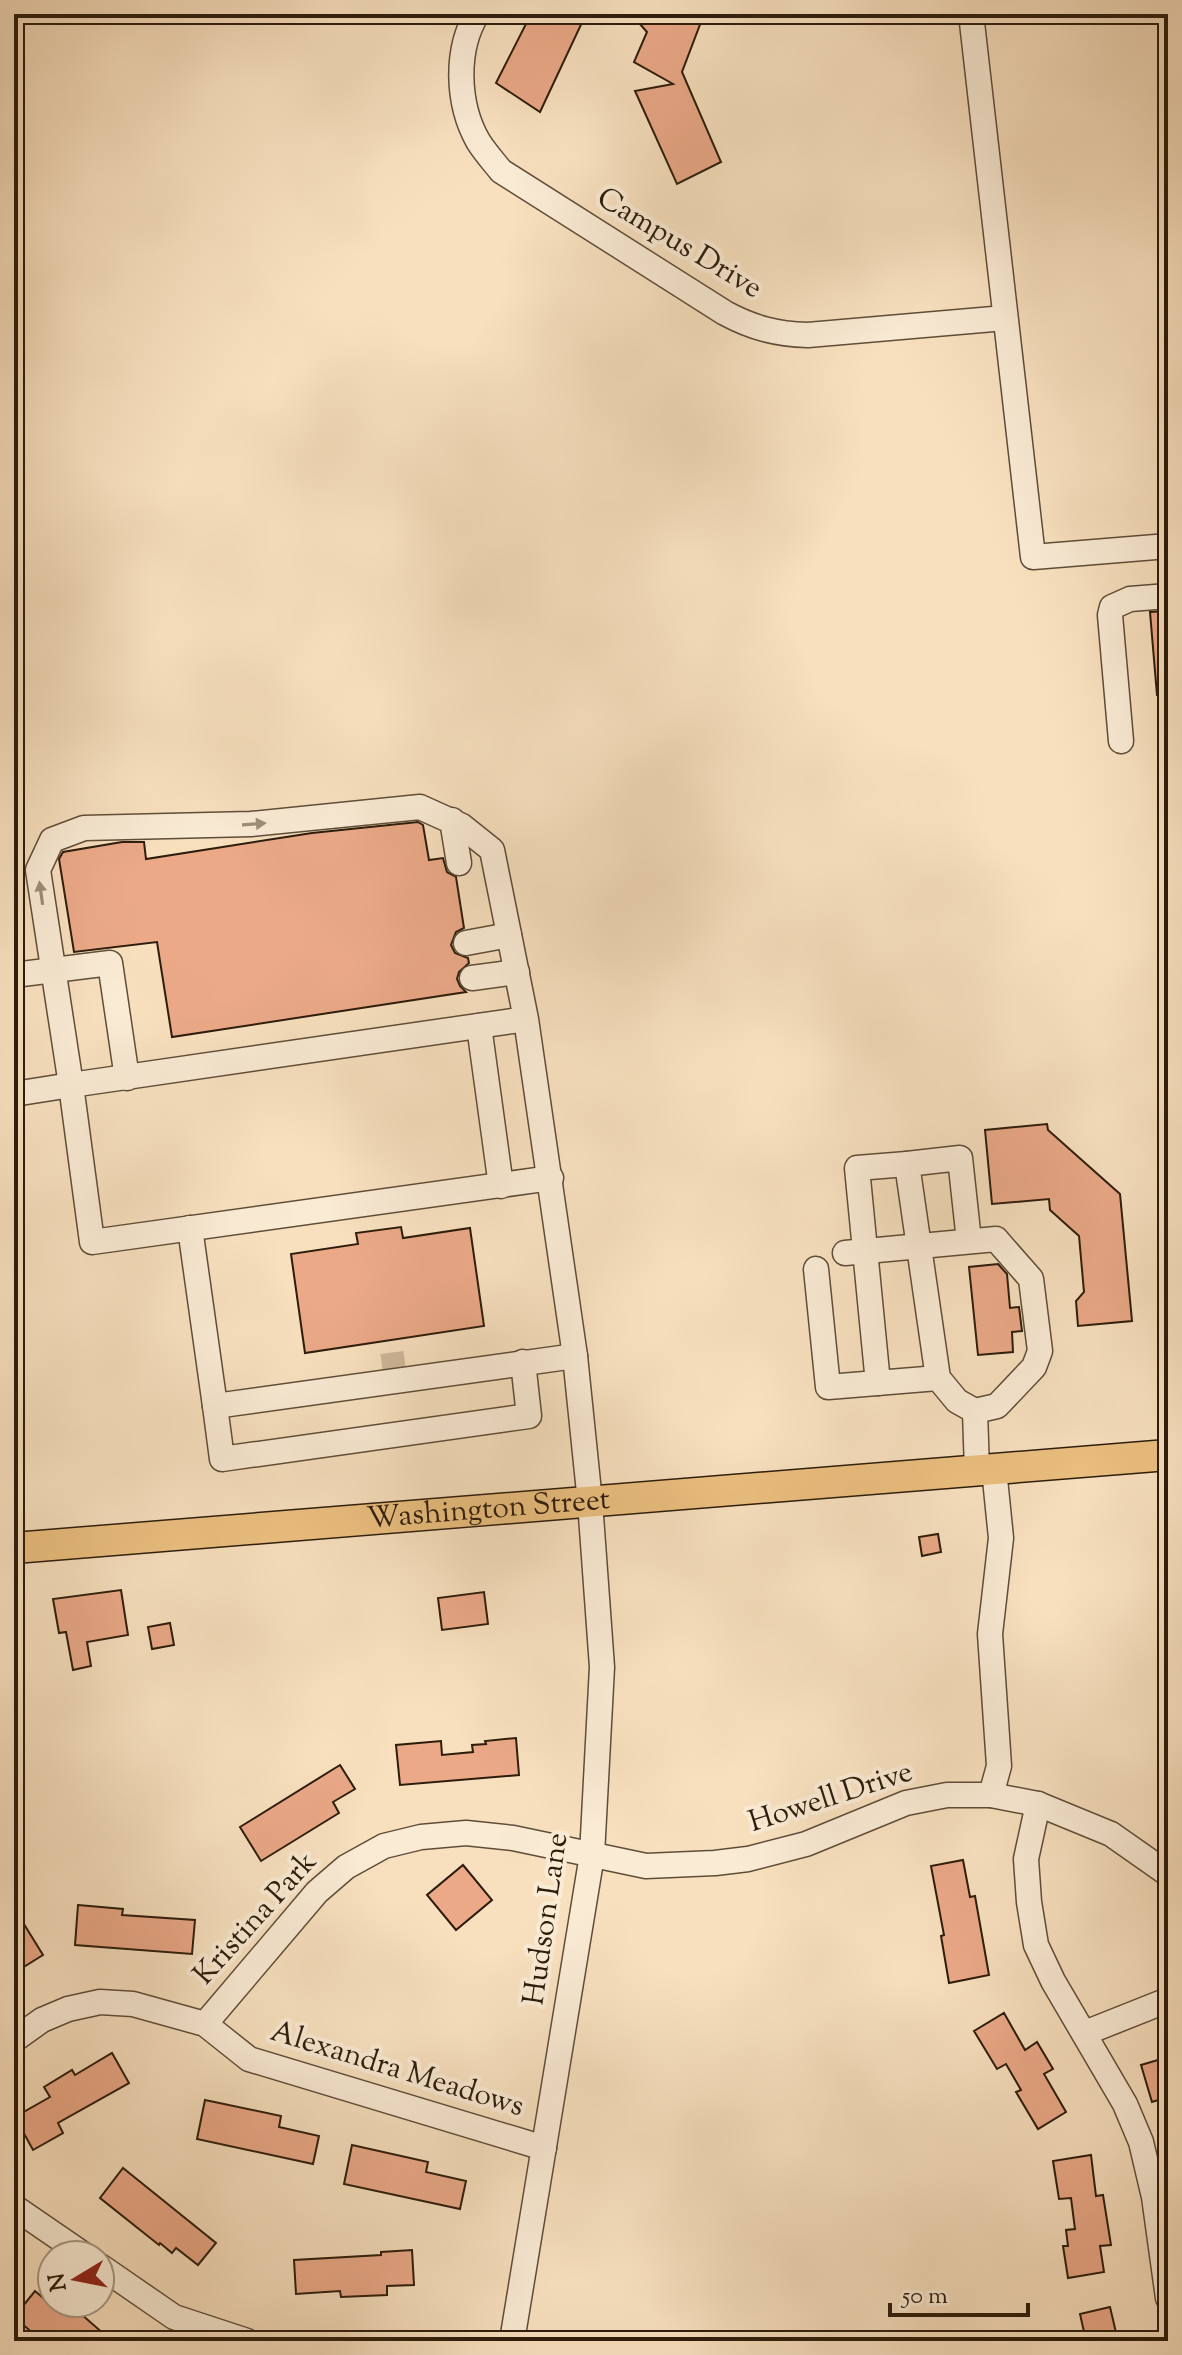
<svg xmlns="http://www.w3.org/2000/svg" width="1182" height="2355" viewBox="0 0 1182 2355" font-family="'Sorts Mill Goudy',serif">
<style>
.building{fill:#eba988;stroke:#2c1c0b;stroke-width:2}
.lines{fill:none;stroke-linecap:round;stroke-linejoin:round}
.minor-tunnel{stroke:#cfb99b;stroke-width:24;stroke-dasharray:24 12;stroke-linecap:butt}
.minor-casing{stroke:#5f4d38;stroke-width:27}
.major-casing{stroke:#2c1c0b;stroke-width:33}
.minor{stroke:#faebd5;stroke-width:24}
.major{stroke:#ecc080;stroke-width:30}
.oneway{fill:#9d8e7a}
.labels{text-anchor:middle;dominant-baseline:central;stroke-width:8;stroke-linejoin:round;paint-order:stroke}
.street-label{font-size:30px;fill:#2c1c0b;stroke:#faebd5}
</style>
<rect width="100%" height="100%" fill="#f8e0bf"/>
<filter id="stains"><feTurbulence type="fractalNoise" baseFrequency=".0025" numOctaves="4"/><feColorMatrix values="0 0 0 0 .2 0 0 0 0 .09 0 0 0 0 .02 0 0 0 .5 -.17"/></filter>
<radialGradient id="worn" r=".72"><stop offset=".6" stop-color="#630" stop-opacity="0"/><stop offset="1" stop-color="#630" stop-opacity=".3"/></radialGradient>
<g class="building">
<polygon points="531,14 586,14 540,112 496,83"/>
<polygon points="631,14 704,14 682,72 721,162 677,184 635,91 673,84 634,62 647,32"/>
<polygon points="1168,611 1168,695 1157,695 1150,612"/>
<polygon points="418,822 423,825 429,860 443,858 447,872 456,877 464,928 456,932 451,945 455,953 468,958 469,963 459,972 457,979 460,986 466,992 172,1037 157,942 74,952 59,859 63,852 122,842 144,842 146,859 312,833"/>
<polygon points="1047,1124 1048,1130 1120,1194 1132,1321 1078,1326 1076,1301 1084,1292 1079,1236 1050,1210 1049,1199 992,1204 985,1130"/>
<polygon points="401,1227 403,1238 470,1228 484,1326 305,1353 291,1254 358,1244 356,1233"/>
<polygon points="998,1264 1007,1274 1010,1308 1019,1307 1022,1331 1012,1332 1013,1352 978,1355 969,1267"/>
<polygon points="938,1534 941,1552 922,1556 919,1537"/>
<polygon points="121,1590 128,1635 87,1642 91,1666 73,1670 66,1632 59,1633 53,1599"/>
<polygon points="484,1592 488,1624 442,1630 438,1598"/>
<polygon points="170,1623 174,1645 152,1649 148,1627"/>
<polygon points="516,1738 519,1775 400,1785 396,1745 441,1741 442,1755 473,1752 472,1745 486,1744 485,1741"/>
<polygon points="340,1765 355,1789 333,1802 339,1813 261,1861 240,1827"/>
<polygon points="963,1860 970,1897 975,1896 989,1975 949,1983 941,1936 944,1935 931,1866"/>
<polygon points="463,1865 492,1900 456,1930 427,1895"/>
<polygon points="78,1905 123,1909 122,1915 195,1920 192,1954 75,1945"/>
<polygon points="14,1908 43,1955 14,1973"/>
<polygon points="1004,2013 1025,2050 1037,2042 1053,2069 1044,2074 1066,2112 1038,2129 1016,2092 1021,2090 1006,2064 997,2069 974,2031"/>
<polygon points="112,2053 129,2083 58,2123 63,2133 33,2150 15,2117 50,2097 44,2087 72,2070 75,2075"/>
<polygon points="1168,2057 1168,2097 1152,2102 1141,2065"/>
<polygon points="205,2100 281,2116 279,2127 319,2136 313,2164 197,2139"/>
<polygon points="352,2145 428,2162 426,2172 466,2181 460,2209 344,2184"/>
<polygon points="1091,2155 1096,2196 1103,2195 1111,2245 1100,2246 1104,2272 1068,2278 1063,2246 1068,2246 1066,2230 1075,2229 1071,2198 1059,2199 1053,2161"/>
<polygon points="123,2168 216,2243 198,2265 176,2248 172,2253 160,2243 159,2245 100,2198"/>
<polygon points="412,2250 414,2285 387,2286 387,2295 341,2297 340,2291 296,2294 294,2260 381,2255 381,2252"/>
<polygon points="35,2291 49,2303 60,2303 69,2311 73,2307 112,2341 42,2341 14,2317"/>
<polygon points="1110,2307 1118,2341 1086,2341 1080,2314"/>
</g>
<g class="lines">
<polyline class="minor-tunnel" points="382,1366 405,1363"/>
<defs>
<g id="minor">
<path d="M477,14C455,50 457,104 478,141C484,151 493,161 501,171L725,313C753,328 776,334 808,335L1005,318"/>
<polyline points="971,14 1033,557 1168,546"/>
<polyline points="1121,741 1110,615 1112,607 1130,599 1168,596"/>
<polyline points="452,820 459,863"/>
<polyline points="466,943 509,935"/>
<polyline points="14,975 110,963 127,1078"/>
<polyline points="472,978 517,972"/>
<polyline points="479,1026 501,1186"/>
<polyline points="14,1094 71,1085 92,1242 551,1178"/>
<polyline points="190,1228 215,1406 575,1356"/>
<polyline points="969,1241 960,1158 907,1164 938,1378 957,1401 975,1411"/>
<polyline points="845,1253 996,1239 1031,1279 1040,1351 1034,1367 997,1406 975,1411 977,1471"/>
<polyline points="816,1269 828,1387 938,1378"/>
<polyline points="878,1383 857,1168 907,1164"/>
<polyline points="215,1406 222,1459 529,1416 523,1362"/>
<polyline points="991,1795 999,1766 990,1634 1001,1538 994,1469"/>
<polyline points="1038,1804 1026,1859 1029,1902 1036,1945 1053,1981 1125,2104 1141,2142 1154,2197 1168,2298"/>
<polyline points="205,2024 317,1892 346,1867 384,1846 421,1837 466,1833 513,1838 646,1866 715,1863 748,1859 806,1844 906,1803 947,1795 991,1795 1038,1804 1111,1834 1168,1874"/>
<polyline points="1085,2033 1168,2000"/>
<polyline points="14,2040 42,2020 68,2009 100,2002 133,2004 205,2024 249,2059 544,2148"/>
<polyline points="14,2207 84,2255"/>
<polyline points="100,2266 174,2317 247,2341"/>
<polyline points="512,2341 592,1855 602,1667 590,1502 575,1356 526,1019 492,850 462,826 420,807 251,824 84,828 52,840 38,870 71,1085 526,1019"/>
</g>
<g id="major">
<path id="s1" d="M14,1548L1168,1455"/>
</g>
</defs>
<use href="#minor" class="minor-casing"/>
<use href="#major" class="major-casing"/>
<use href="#minor" class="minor"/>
<use href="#major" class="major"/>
</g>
<defs><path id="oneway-solid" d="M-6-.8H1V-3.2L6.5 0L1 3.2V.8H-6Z" transform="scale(2)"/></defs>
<g class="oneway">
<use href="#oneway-solid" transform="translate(254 824) rotate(-4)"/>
<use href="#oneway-solid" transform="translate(41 893) rotate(-98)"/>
</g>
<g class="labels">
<g class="street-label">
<text transform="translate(679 244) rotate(31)">Campus Drive</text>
<text stroke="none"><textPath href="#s1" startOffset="476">Washington Street</textPath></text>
<text transform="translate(831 1798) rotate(-18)">Howell Drive</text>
<text transform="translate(256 1919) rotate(-48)">Kristina Park</text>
<text transform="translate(547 1919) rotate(-82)">Hudson Lane</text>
<text transform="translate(397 2070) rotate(17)">Alexandra Meadows</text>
</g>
</g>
<rect width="1182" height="2355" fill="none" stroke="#f8e0bf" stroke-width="48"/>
<rect x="16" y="16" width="1150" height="2323" fill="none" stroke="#2c1c0b" stroke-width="4"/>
<rect x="24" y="24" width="1134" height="2307" fill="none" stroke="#2c1c0b" stroke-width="2"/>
<g transform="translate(76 2279) rotate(260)"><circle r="38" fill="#faebd5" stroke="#a89884" stroke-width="2"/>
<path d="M0-6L14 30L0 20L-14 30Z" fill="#8f2418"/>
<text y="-12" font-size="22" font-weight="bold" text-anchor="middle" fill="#2c1c0b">N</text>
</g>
<path d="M890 2303v12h138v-12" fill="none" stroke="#2c1c0b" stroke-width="4"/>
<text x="902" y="2303" font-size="24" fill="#2c1c0b" stroke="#faebd5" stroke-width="6" paint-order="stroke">50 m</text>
<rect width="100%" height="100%" filter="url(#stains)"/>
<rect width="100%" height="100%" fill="url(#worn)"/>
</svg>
